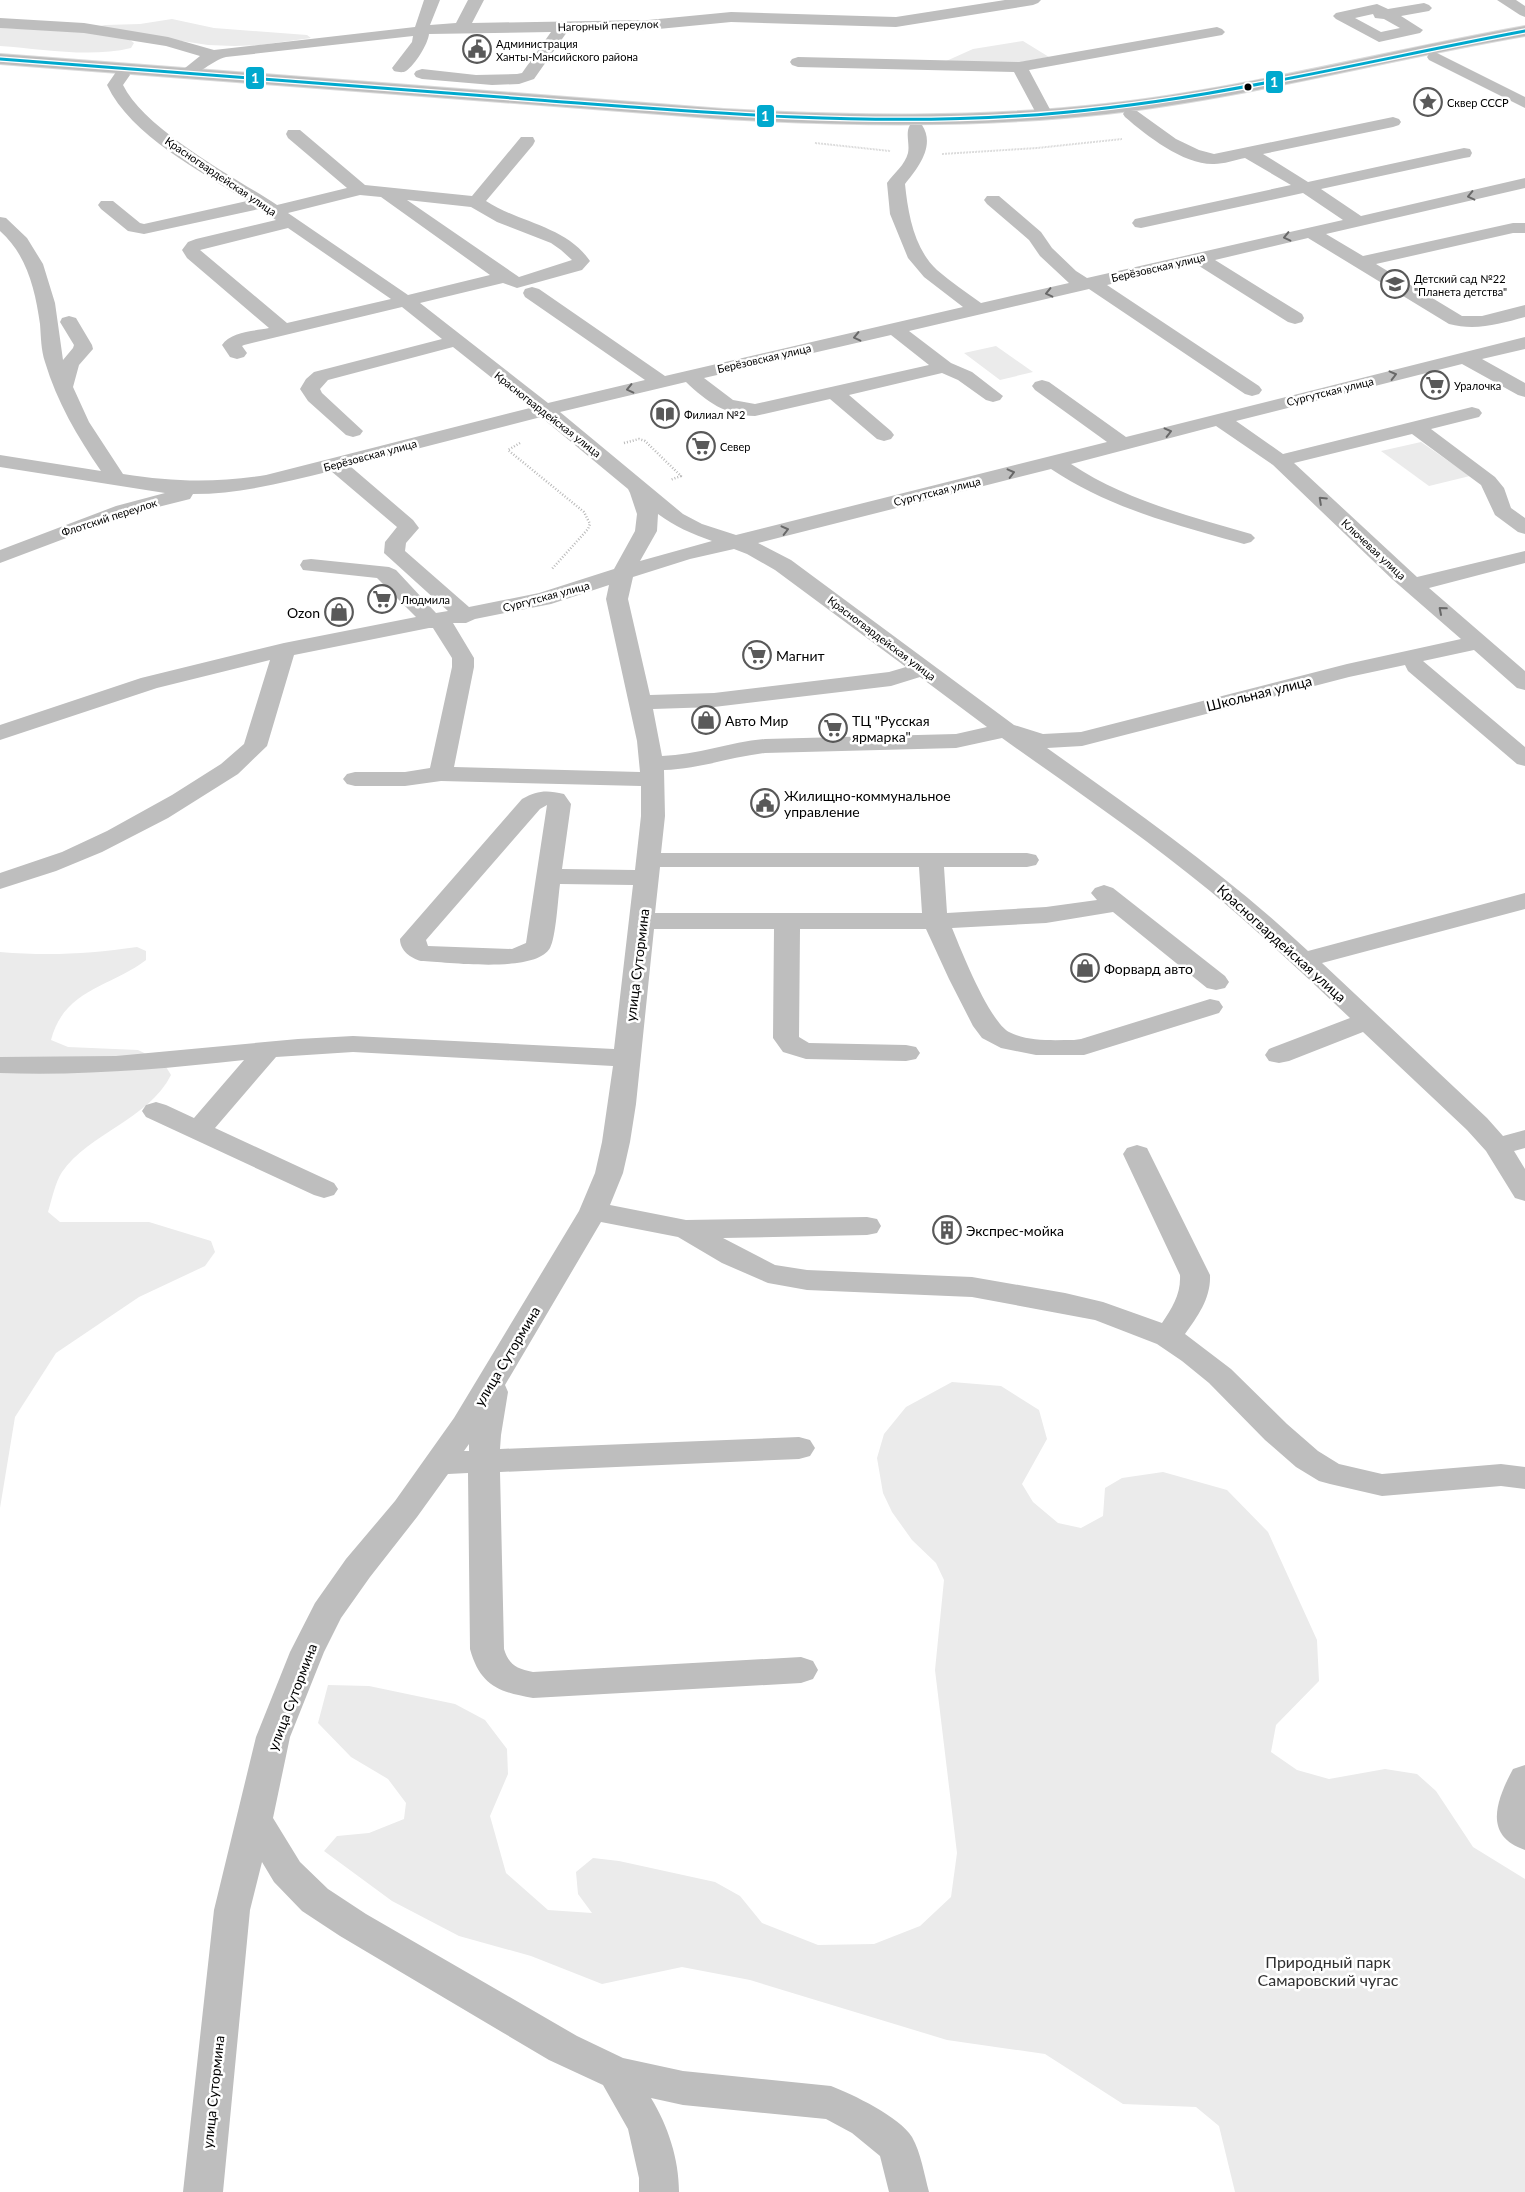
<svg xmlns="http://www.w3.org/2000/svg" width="1525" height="2192" viewBox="0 0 1525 2192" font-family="Lato,sans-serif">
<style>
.green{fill:#ebebeb}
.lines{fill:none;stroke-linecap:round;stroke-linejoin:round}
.major-casing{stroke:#dbdbdb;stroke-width:2}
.path-far1{stroke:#b9b9b9;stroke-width:2;stroke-dasharray:0.5 1;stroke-linecap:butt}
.path{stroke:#b9b9b9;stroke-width:2.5;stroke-dasharray:1 2;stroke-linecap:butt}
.minor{fill:#bebebe;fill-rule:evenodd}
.major{fill:#bebebe;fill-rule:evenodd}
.bus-1-casing{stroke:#fff;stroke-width:5.5}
.bus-1{stroke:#00a9ce;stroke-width:3}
.oneway{stroke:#686868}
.bus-dot{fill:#000;stroke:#fff;stroke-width:2}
.labels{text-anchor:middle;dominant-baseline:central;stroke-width:5;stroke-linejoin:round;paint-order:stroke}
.far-street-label{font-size:11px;fill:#000;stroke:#fff}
.far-poi-label{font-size:11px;fill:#000;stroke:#fff;text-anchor:start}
.poi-label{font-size:14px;fill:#000;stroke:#fff;text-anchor:start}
.street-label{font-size:14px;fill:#000;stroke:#fff}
.near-park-label{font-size:16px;fill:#313131;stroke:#fff}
.line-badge{stroke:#fff;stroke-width:2}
.badge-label{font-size:14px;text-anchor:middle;font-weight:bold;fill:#fff}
</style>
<rect width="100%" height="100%" fill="#fff"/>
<g class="green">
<path d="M172,19L214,28L307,35L311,38L260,45L234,46L208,45L149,36L130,40L134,43L131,48C90,58 42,49 0,46V28L76,31L105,25L140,24Z"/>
<polygon points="1023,41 1049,57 1005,65 944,62 973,49"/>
<polygon points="996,346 1033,372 1000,380 964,353"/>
<polygon points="1421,442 1470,476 1429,486 1381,451"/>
<path d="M137,947L146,951V960C111,987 64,989 51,1040L68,1047L138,1050L163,1062L171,1075C149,1119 88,1134 62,1172C55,1183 52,1199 48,1212L60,1222H149L211,1241L215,1252L205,1266L139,1297L56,1353L15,1417L0,1508V952C48,956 90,954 137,947Z"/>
<polygon points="952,1382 1001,1386 1039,1410 1047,1439 1022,1484 1033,1502 1058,1523 1081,1528 1103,1516 1105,1488 1122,1478 1163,1472 1227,1490 1268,1532 1317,1640 1319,1681 1276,1725 1271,1752 1297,1770 1329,1779 1385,1769 1417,1774 1436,1791 1473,1847 1525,1879 1525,2192 1235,2192 1219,2126 1196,2107 1123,2104 1045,2054 947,2040 750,1980 682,1967 602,1984 531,1956 459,1936 392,1901 324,1851 337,1836 369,1833 404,1819 406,1803 388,1779 351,1757 318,1723 328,1685 369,1686 455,1704 485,1720 507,1749 508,1774 490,1816 506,1873 548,1910 592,1913 578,1894 576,1872 593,1858 619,1861 715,1882 740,1896 762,1923 818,1945 874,1944 920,1926 951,1897 957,1853 935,1670 944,1580 936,1563 912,1540 892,1512 883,1493 877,1458 884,1434 906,1407"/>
</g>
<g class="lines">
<defs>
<path id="major" d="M1525,26V36C1385,60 1247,98 1106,114C978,128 851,126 724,119L0,64V54L724,109C851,116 978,118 1105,104C1247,88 1385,51 1525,26Z"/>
</defs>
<use href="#major" class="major-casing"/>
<g class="path-far1">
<polyline points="815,143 890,151"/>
<polyline points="942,154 1037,148 1122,139"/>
</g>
<g class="path">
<polyline points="520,443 508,450 584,512 590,524 588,529 551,570"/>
<polyline points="624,443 639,439 645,441 681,476 670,480"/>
</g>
<g class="minor">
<path d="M424,0H440L430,25L456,23L468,0H484L472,23L648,20L731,12L896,17L1005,0H1041L1038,3L1033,5L896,27L731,22L648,30L567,32L534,79L519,84L492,85L422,79L416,77L414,74L416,71L422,69L476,75L517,74L522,73L551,32L429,34C428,44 415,65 406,71C403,73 398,72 394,71L392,68L412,42L413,36L226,57C210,61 196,79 182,75L180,72L200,56L166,46L84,33L0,28V18L84,23L168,37L214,50L415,27Z"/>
<polygon points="1497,0 1516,0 1525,6 1525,17 1520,15"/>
<path d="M1424,3L1429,5L1432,8L1429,11L1401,16L1423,30L1420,33L1379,42L1336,19L1333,16L1336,13L1377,4L1388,9ZM1373,14L1375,18L1384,19L1400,28L1381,32L1355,18Z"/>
<polygon points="1217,27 1222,29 1225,32 1222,35 1029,70 1053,115 1051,118 1039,118 1037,115 1014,72 798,67 792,65 790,62 792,59 798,57 1019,62"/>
<polygon points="1435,52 1525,97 1525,108 1429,60 1427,57 1429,54"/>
<path d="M122,70L128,72L130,75L123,85C145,130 234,177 277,205L347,188L288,138L286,134L288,130H300L365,185L472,196L521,137H533L535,141L533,145L486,201C520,223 566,226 590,261L582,270L517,288L503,283L420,303L548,403L645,380L525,297L523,293L525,289L532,287L539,289L665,376L963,307L924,277L908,258L890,214L887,183C894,173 905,165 908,153C910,144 905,133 910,125H922C936,146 917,169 905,184C908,213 914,249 937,270C951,282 966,292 981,303L1069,283L1040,256L1029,240L987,204L984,200L987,196H999L1041,232L1052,248L1076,271L1087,278L1343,220L1303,193L1141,228L1135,227L1132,223L1135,219L1291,185L1245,158C1235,160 1224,164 1214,164C1184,165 1147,136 1125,117L1123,114L1125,111H1137L1176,139L1199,150L1214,154L1393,117L1399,119L1401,122L1399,125L1393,127L1263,154L1308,182L1464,148L1470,149L1472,153L1470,157L1464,158L1321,189L1361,216L1525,178V188L1326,234L1363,256L1513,223H1525V233H1513L1376,264L1462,316H1482L1525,305V317C1499,324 1476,331 1449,324L1308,238L1215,260L1302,314L1304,318L1302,322L1295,324L1288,322L1196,264L1107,285L1259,386L1262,390L1259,394L1252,396L1245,394L1089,289L909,331L951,363L972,372L1003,396L1000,400L993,402L986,400L958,380L942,373L849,395L891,431L894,435L891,439L884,441L877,439L830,399L755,416C725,415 707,402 686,382L560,412L683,514L702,524L736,535L1107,442L1035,390L1032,386L1035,382L1042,380L1049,382L1126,437L1525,337V349L1482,359L1525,383V397L1518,395L1462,364L1236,421L1283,454L1472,407L1479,409L1482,413L1479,417L1431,429L1495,477L1504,488L1511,508L1525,518V534L1518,532L1495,515L1481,485L1412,434L1294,463L1417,577L1525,551V563L1429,588L1525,671V690L1517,688L1474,650L1423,661L1525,747V766L1517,764L1408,671L1405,665L1349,677L1082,746L1047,748C1137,812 1227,875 1308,951L1525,893V909L1322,963L1487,1118L1503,1136L1525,1130V1148L1514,1151L1525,1169V1201L1515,1198L1486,1151L1467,1130L1363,1032L1289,1061L1279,1063L1269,1061L1265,1055L1269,1049L1350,1018C1304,975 1258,931 1210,891C1143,836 1072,788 1002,738L956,748L765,753C731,757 699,769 664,770L665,816L661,853H1027L1036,855L1039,860L1036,865L1027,867H944L947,913L1046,907L1097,900L1091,893L1095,888L1104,885L1113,888L1225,976L1229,982L1225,988L1216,990L1207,988L1113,912L1046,923L952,928C961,950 989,1021 1009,1032C1028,1042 1053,1040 1074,1040L1081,1039L1210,999L1219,1001L1223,1007L1219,1013L1084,1055H1036L1001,1048L982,1038L973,1026L949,979L926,929H800L799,1037L809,1043L906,1045L916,1047L920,1053L916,1059L906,1061L806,1059L783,1052L773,1038L774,929H654L636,1104L630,1142L623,1173L610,1205L686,1220L867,1217L877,1219L881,1226L877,1233L867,1235L723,1238L775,1265L807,1270L972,1277L1065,1293L1103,1302L1162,1323C1172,1308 1181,1294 1180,1275L1123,1154L1127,1148L1137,1145L1147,1148L1210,1275C1211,1298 1198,1316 1185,1334L1231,1369L1287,1424L1318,1451L1339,1464L1382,1474L1501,1464L1525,1467V1489L1501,1486L1382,1496L1330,1484L1319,1481L1296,1467L1265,1440L1209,1383L1182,1361L1157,1344L1095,1320L972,1297L807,1290L768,1283L722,1263L678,1237L601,1222L505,1385L508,1392L501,1435L500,1449L799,1437L810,1440L815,1448L810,1456L799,1459L500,1472L504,1649C509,1665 517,1669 533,1672L801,1657L813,1661L818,1670L813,1679L801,1683L533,1698C498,1692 480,1685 470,1649L468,1473L448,1474L417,1517L370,1577L341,1618L324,1652L290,1737L273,1818L300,1862L328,1889L366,1914L577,2036L623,2058L683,2071L831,2086C852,2094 900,2117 912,2137C921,2153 924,2174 929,2192H889L880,2156L852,2133L826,2119L683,2105L651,2098C668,2126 679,2159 679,2192H639V2178L628,2129L603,2085L549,2060L340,1936L302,1911L274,1882L262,1862L250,1910L223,2192H183L214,1910L256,1737L290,1652L315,1603L346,1559L395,1501L454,1418L579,1211L595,1173L602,1142L613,1066L353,1052L276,1057L215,1128L334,1183L338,1189L334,1195L324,1198L314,1195L146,1117L142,1111L146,1105L156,1102L166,1105L194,1118L244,1060C163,1069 82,1076 0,1073V1057L116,1056L298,1039L353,1036L614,1049L633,885L560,884C558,898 556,937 550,948C535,974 448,962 421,961C411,958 400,951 400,939L522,799C538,790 547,790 564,794L571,804L562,869L635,870L641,816V786L441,781L405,786H355L347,784L343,779L347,774L355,772H405L430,768L452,667V658L433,628H429L294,655L267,746L238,774L168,818L102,852L56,871L0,889V873L62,852L107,831L172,795L221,764L244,744L270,660L157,688L0,740V725L141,678L284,643L416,617L377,578L303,570L300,565L303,560L311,559L389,567L396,570L436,613L448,611L384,553L385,542L397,527L331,471C285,482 241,494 193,494L190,499L130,514L0,563V550L116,506L165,493L0,467V455L101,471C77,436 57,402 45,362C41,350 41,337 40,324C35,289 27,255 0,231V217L6,218L27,238L43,264L55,303L63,360L73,348L74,345L60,322L62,318L69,316L76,318L92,345L93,349L79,365L73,387L89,422L123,474C174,482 215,483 266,475L530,408L453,347L328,380L320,389L322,393L363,431L360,435L353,437L346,435L308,401L300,389L306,379L314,372L442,339L402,307L244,345L242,346L247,353L244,357L237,359L230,357L222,345C230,332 254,331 269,328L187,258L182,250L188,242L196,239L276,220L259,209L144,234L128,231L101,209L98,205L101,201H113L140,223L144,224L247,201C201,171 131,136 107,85L116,72ZM360,195L381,197L490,275L408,295L288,213ZM407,200L471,207L497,222L551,243L561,250L572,260L519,277ZM288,228L391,299L287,323L200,250ZM891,335L929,365L755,404L733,400L704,378ZM541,417L628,489L630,493L637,514L635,531L614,569L539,593L469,607L405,551L406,543L419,528L413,520L350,466ZM1216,426L1273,465L1392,579L1461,639L1347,664L1081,732L1043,734L1014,725L791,560L758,543L1051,469C1108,507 1172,524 1237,542L1244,544L1251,542L1255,538L1251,534C1189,516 1125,500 1071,464ZM658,514C674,526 692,534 712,541L640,561L657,531ZM734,549L747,554L775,570L906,667L889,672L714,693L650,695L628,599L633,577L690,559ZM609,585L606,599L637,741L640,772L454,767L474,667V658L453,623H466L475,619L551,604ZM920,677L987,727L956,734L765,739C730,742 698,755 662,756L653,709L714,707L891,686ZM547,805L526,943L512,949L428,946L426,940L540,809ZM660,867H919L922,913H655ZM469,1444V1451H464Z"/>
<path d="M1525,1765V1850C1482,1836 1497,1799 1513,1769Z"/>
</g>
<use href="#major" class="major"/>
<defs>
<path id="bus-1" d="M0,59C179,73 359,86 538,100C697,112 856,126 1016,116C1189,106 1356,63 1525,31"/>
</defs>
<use href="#bus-1" class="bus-1-casing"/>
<use href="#bus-1" class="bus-1"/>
</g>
<defs><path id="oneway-chevron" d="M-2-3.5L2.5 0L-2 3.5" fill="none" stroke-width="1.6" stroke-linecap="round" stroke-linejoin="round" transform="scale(1.25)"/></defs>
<g class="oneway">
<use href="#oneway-chevron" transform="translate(1471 196) rotate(167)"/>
<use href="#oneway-chevron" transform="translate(1287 237) rotate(167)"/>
<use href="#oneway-chevron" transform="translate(1049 293) rotate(167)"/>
<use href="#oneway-chevron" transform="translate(857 337) rotate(167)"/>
<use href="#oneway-chevron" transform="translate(1393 375) rotate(-14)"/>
<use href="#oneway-chevron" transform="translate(630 389) rotate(167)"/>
<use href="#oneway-chevron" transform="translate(1168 432) rotate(-14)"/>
<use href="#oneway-chevron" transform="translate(1011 473) rotate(-14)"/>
<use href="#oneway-chevron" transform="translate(1322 500) rotate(-137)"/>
<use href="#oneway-chevron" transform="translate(785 530) rotate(-14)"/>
<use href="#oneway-chevron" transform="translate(1442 610) rotate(-139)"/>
</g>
<defs>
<symbol id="civic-ring" viewBox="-11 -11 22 22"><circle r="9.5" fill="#fff" stroke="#595959" stroke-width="1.5"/><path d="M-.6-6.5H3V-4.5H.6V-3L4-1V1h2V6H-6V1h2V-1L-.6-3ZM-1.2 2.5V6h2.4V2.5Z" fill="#595959"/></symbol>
<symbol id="sight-ring" viewBox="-11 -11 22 22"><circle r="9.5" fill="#fff" stroke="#595959" stroke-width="1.5"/><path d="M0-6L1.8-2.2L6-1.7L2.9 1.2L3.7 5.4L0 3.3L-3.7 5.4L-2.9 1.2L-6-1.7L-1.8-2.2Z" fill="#595959"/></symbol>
<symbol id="school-ring" viewBox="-11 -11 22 22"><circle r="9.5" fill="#fff" stroke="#595959" stroke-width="1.5"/><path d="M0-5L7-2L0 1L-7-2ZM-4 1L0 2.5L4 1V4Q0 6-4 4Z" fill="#595959"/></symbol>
<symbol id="supermarket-ring" viewBox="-11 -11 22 22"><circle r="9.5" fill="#fff" stroke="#595959" stroke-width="1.5"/><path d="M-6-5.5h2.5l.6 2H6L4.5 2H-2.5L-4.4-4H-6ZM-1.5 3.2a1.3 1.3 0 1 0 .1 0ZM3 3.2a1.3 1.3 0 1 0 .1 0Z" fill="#595959"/></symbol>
<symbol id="library-ring" viewBox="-11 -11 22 22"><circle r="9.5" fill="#fff" stroke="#595959" stroke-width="1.5"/><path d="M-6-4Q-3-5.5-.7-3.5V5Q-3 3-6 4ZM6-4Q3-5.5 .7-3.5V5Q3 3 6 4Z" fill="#595959"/></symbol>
<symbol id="shop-ring" viewBox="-11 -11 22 22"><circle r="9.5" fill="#fff" stroke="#595959" stroke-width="1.5"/><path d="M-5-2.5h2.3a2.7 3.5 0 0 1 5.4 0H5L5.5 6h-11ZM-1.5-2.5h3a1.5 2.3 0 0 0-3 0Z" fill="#595959"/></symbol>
<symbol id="building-ring" viewBox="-11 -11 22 22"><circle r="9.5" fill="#fff" stroke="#595959" stroke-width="1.5"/><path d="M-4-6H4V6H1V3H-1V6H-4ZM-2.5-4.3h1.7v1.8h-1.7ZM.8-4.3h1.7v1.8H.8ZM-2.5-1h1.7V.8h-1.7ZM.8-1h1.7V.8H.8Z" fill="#595959"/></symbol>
</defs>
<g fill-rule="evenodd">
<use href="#civic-ring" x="461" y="33" width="32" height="32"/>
<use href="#sight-ring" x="1412" y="86" width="32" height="32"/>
<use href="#school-ring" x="1379" y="268" width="32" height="32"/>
<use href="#supermarket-ring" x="1419" y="369" width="32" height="32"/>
<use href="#library-ring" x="649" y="398" width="32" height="32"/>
<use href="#supermarket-ring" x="685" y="430" width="32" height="32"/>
<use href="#supermarket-ring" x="366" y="583" width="32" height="32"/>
<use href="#shop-ring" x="323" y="596" width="32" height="32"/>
<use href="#supermarket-ring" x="741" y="639" width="32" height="32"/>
<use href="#shop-ring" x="690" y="704" width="32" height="32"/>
<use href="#supermarket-ring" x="817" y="712" width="32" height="32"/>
<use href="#civic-ring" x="749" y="787" width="32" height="32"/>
<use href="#shop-ring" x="1069" y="952" width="32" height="32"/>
<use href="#building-ring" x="931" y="1214" width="32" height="32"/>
</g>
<circle class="bus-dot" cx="1248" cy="87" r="4.5"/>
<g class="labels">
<g class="far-street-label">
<text transform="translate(608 25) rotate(-2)">Нагорный переулок</text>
<text transform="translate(221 176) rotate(34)">Красногвардейская улица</text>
<text transform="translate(1158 267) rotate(-13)">Берёзовская улица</text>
<text transform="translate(764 358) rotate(-13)">Берёзовская улица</text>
<text transform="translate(1330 391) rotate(-14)">Сургутская улица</text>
<text transform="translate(548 414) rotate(38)">Красногвардейская улица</text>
<text transform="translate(370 455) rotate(-15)">Берёзовская улица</text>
<text transform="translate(937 491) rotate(-14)">Сургутская улица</text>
<text transform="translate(109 517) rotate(-18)">Флотский переулок</text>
<text transform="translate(1374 549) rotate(43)">Ключевая улица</text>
<text transform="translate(546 596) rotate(-15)">Сургутская улица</text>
<text transform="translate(882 638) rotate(37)">Красногвардейская улица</text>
</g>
<g class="far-poi-label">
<text x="496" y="43">Администрация<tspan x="496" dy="13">Ханты-Мансийского района</tspan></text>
<text x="1447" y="102">Сквер СССР</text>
<text x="1414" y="278">Детский сад №22<tspan x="1414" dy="13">"Планета детства"</tspan></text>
<text x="1454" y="385">Уралочка</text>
<text x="684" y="414">Филиал №2</text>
<text x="720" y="446">Север</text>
<text x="401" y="599">Людмила</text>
</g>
<g class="poi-label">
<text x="320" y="612" text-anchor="end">Ozon</text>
<text x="776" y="655">Магнит</text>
<text x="725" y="720">Авто Мир</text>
<text x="852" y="720">ТЦ "Русская<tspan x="852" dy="16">ярмарка"</tspan></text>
<text x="784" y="795">Жилищно-коммунальное<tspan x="784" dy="16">управление</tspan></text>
<text x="1104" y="968">Форвард авто</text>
<text x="966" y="1230">Экспрес-мойка</text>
</g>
<g class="street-label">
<text transform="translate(1259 693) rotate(-14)">Школьная улица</text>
<text transform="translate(1282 943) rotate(42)">Красногвардейская улица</text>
<text transform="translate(637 965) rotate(-83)">улица Сутормина</text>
<text transform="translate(507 1356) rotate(-59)">улица Сутормина</text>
<text transform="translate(292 1697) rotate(-69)">улица Сутормина</text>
<text transform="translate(213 2092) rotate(-84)">улица Сутормина</text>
</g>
<g class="near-park-label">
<text x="1328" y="1961">Природный парк<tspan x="1328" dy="18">Самаровский чугас</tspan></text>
</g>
</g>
<g class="line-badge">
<rect x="245" y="66" width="20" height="24" rx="5" fill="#00a9ce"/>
<rect x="1265" y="70" width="19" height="24" rx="5" fill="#00a9ce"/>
<rect x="756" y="104" width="19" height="24" rx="5" fill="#00a9ce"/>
</g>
<g class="badge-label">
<text x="255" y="83">1</text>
<text x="1274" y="87">1</text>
<text x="765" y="121">1</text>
</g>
</svg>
